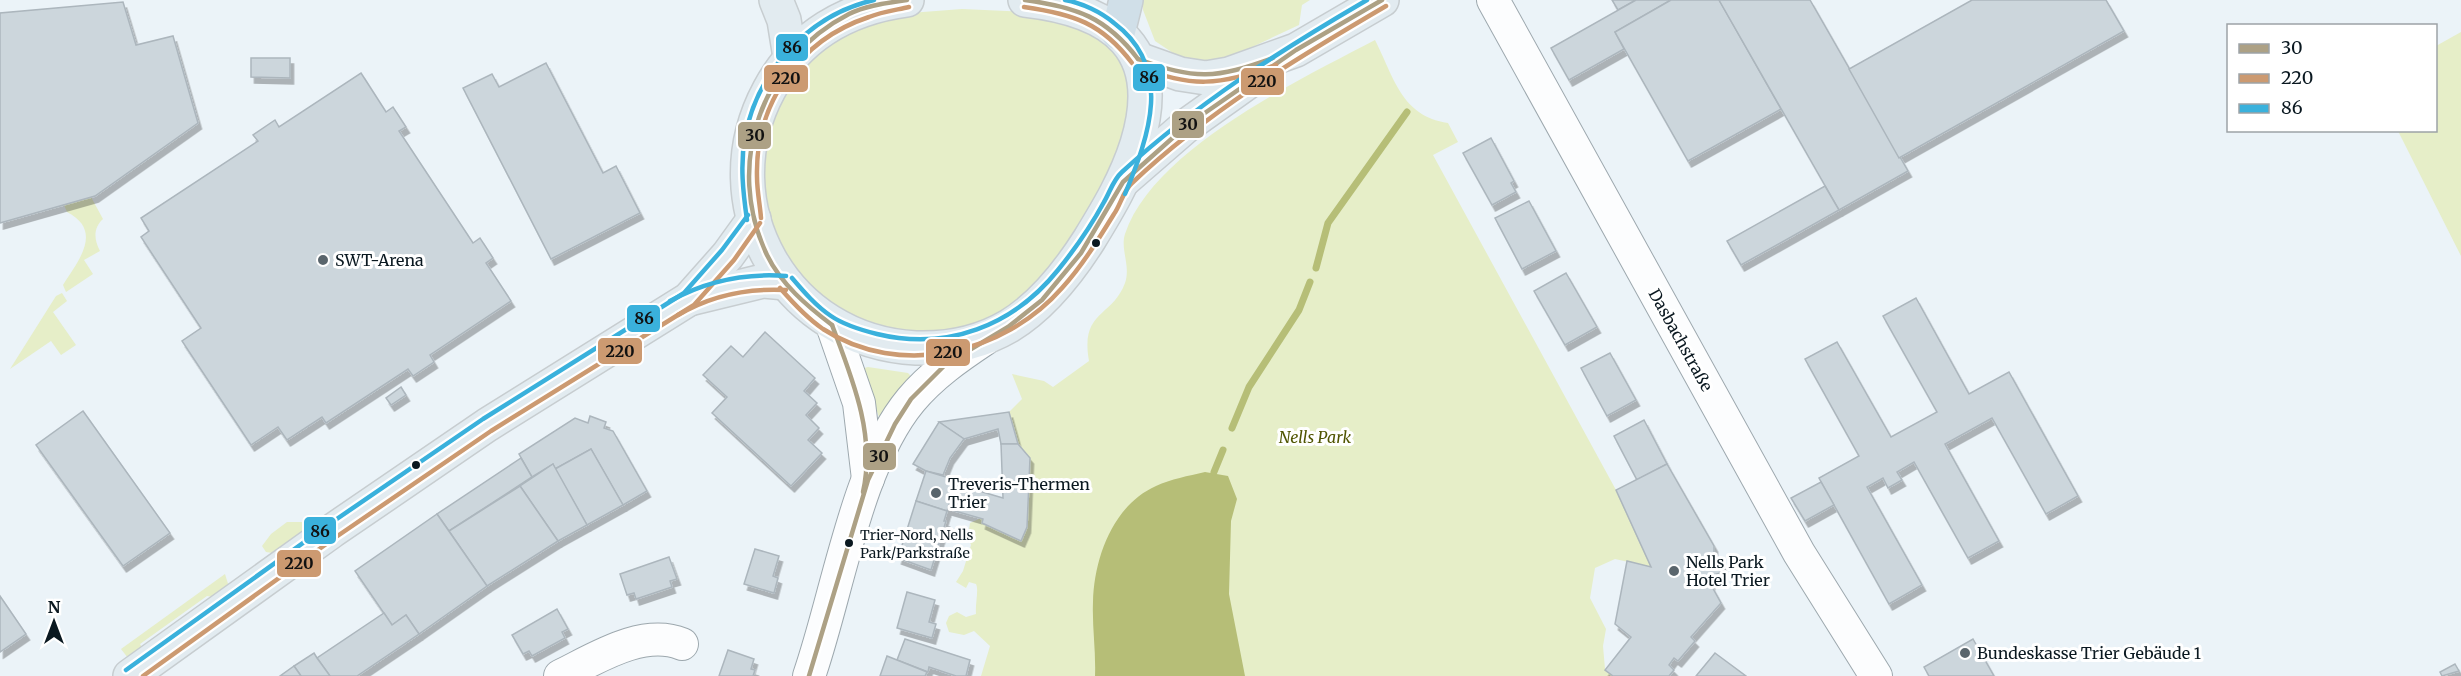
<svg xmlns="http://www.w3.org/2000/svg" width="2461" height="676" viewBox="0 0 2461 676" font-family="Merriweather,serif">
<style>
.green{fill:#e6eec8}
.water{fill:#b6be77}
.lines{fill:none;stroke-linecap:round;stroke-linejoin:round}
.stream{stroke:#b6be77;stroke-width:7}
.building{fill:#ccd6dc;stroke:#acb6bd;stroke-width:1.5;filter:url(#shadow)}
.minor-casing{stroke:#9da8ae;stroke-width:34}
.major-casing{stroke:#c7cdd0;stroke-width:36}
.highway-casing{stroke:#c7cdd0;stroke-width:36}
.minor{stroke:#fcfdfe;stroke-width:32}
.major{stroke:#e2ebf0;stroke-width:33}
.highway{stroke:#d0dfe8;stroke-width:33}
.bus-1-casing{stroke:#fff;stroke-width:9}
.bus-2-casing{stroke:#fff;stroke-width:9}
.bus-3-casing{stroke:#fff;stroke-width:9}
.bus-1{stroke:#ada185;stroke-width:4.5}
.bus-2{stroke:#cc9a71;stroke-width:4.5}
.bus-3{stroke:#3ab1dc;stroke-width:4.5}
.bus-dot{fill:#0a1820;stroke:#fff;stroke-width:2}
.poi-dot{fill:#59656c;stroke:#fff;stroke-width:2}
.labels{text-anchor:middle;dominant-baseline:central;stroke-width:6;stroke-linejoin:round;paint-order:stroke}
.bus-label{font-size:14px;fill:#0a1820;stroke:#fff;text-anchor:start}
.poi-label{font-size:16px;fill:#0a1820;stroke:#fff;text-anchor:start}
.street-label{font-size:16px;fill:#0a1820;stroke:#fff}
.park-label{font-size:16px;font-style:italic;fill:#505502;stroke:#fff}
.line-badge{stroke:#fff;stroke-width:2}
.pale-badge-label{font-size:16px;text-anchor:middle;font-weight:bold;fill:#111}
</style>
<defs>
<filter id="shadow"><feDropShadow dx="3.5" dy="6" stdDeviation="0" flood-color="#0004"/></filter>
</defs>
<rect width="100%" height="100%" fill="#ebf3f8"/>
<g class="green">
<polygon points="1143,0 1310,0 1302,5 1299,25 1218,63 1185,61 1155,41 1143,10"/>
<polygon points="962,9 1028,12 1082,24 1117,49 1134,99 1103,195 1037,289 992,321 950,334 874,329 834,309 791,268 764,202 763,154 780,97 811,59 852,28 897,14"/>
<polygon points="2461,32 2461,256 2398,131 2436,130 2436,46"/>
<path d="M1375,40C1394,77 1401,116 1448,123L1458,142L1433,155L1616,490L1651,567L1615,559L1595,568L1590,598L1606,629L1603,646L1605,669L1613,676H981L990,646L974,631L964,635L949,632L946,623L949,616L957,612L966,617L976,614C975,604 979,590 976,584L969,582L966,588L956,582L963,571L971,545L968,536L970,523L981,518L1029,475L1030,458L1018,444L1009,412L1022,399L1012,374L1044,381L1053,387L1089,361C1080,310 1112,318 1125,283C1131,266 1120,249 1125,234C1153,149 1301,79 1375,40Z"/>
<path d="M91,197L103,219C93,228 94,240 100,251L84,260L93,274L66,292L63,285C78,261 104,231 67,212L64,205Z"/>
<polygon points="62,293 67,301 53,312 76,345 61,355 51,341 10,369 56,296"/>
<polygon points="868,367 908,373 918,384 883,419 879,417 861,369"/>
<polygon points="287,522 302,522 310,531 279,554 266,552 262,546 271,534"/>
<polygon points="225,574 229,587 218,598 207,596 140,644 145,653 128,658 121,649"/>
</g>
<path class="water" d="M1205,472L1228,476L1237,499L1231,521L1229,594L1245,676H1095C1096,651 1092,627 1093,602C1094,558 1113,505 1156,486C1171,479 1188,476 1205,472Z"/>
<g class="lines">
<g class="stream">
<polyline points="1316,268 1328,223 1407,112"/>
<polyline points="1232,428 1249,387 1299,310 1310,282"/>
<polyline points="1214,472 1223,450"/>
</g>
</g>
<g class="building">
<polygon points="1612,0 1636,0 1618,10"/>
<polygon points="1636,0 1671,0 1615,32 1624,49 1569,80 1551,48"/>
<polygon points="1671,0 1719,0 1781,109 1688,161 1615,32"/>
<polygon points="1719,0 1810,0 1908,171 1839,210"/>
<polygon points="1972,0 2106,0 2124,31 1899,158 1849,69"/>
<polygon points="123,2 136,45 173,36 198,123 95,196 0,223 0,13"/>
<polygon points="251,58 290,58 290,78 251,77"/>
<polygon points="546,63 603,173 616,166 640,213 551,259 463,88 492,74 499,87"/>
<polygon points="361,73 386,112 393,107 406,127 399,131 473,243 480,238 493,258 486,263 511,301 430,355 434,362 413,376 408,369 326,423 322,417 287,440 278,427 251,445 182,341 201,328 141,237 149,231 141,218 258,141 253,135 275,120 279,127"/>
<polygon points="1491,138 1514,181 1511,183 1516,192 1492,205 1463,153"/>
<polygon points="1825,186 1839,210 1741,265 1727,241"/>
<polygon points="1529,201 1556,251 1522,269 1495,218"/>
<polygon points="1566,273 1597,327 1565,345 1534,291"/>
<polygon points="1916,298 1969,394 2009,372 2078,496 2046,514 1992,418 1945,444 1999,541 1968,558 1914,462 1897,472 1902,480 1888,488 1883,478 1867,487 1922,585 1889,604 1819,478 1859,456 1805,359 1837,342 1891,437 1937,412 1883,316"/>
<polygon points="765,332 815,378 804,391 817,403 806,415 819,428 808,440 822,453 791,486 712,413 727,397 703,375 731,346 743,357"/>
<polygon points="1610,353 1636,400 1607,416 1581,368"/>
<polygon points="401,387 406,395 391,405 386,398"/>
<polygon points="83,411 170,533 123,566 36,445"/>
<polygon points="1009,412 1018,444 1001,444 998,429 964,439 939,422"/>
<polygon points="590,416 606,422 604,428 613,431 647,491 623,505 591,449 555,469 553,464 532,477 519,454 575,418 588,423"/>
<polygon points="1644,420 1667,464 1637,480 1614,436"/>
<polygon points="939,422 964,439 950,458 943,475 926,471 913,464"/>
<polygon points="1001,444 1018,444 1030,458 1027,527 1021,541 982,523 983,519 948,509 955,484 1003,498"/>
<polygon points="591,449 623,505 587,525 555,469"/>
<polygon points="521,458 532,477 449,531 437,514"/>
<polygon points="553,464 587,525 558,541 520,486"/>
<polygon points="1667,464 1714,546 1714,558 1721,561 1723,565 1720,573 1713,575 1711,585 1721,603 1691,637 1695,641 1678,661 1674,658 1669,665 1674,670 1669,676 1613,676 1605,670 1631,637 1615,624 1627,561 1651,567 1616,490"/>
<polygon points="926,471 956,480 947,511 916,501"/>
<polygon points="1821,482 1834,505 1805,521 1791,498"/>
<polygon points="520,486 558,541 487,586 449,531"/>
<polygon points="916,501 947,511 944,521 946,521 931,570 898,558"/>
<polygon points="437,514 487,586 419,634 406,615 392,625 355,571"/>
<polygon points="755,549 779,556 773,576 778,578 774,593 744,584"/>
<polygon points="669,557 677,579 670,581 672,587 636,599 634,593 627,595 620,574"/>
<polygon points="907,592 935,600 929,622 936,624 932,638 897,628"/>
<polygon points="0,596 26,634 0,652"/>
<polygon points="557,609 568,629 562,632 565,638 532,656 529,651 523,654 512,635"/>
<polygon points="384,613 392,625 406,615 419,634 357,676 330,676 317,658"/>
<polygon points="905,639 970,660 966,676 956,676 929,667 928,672 897,660"/>
<polygon points="1973,639 1994,676 1929,676 1924,667"/>
<polygon points="728,650 754,659 751,669 755,670 753,676 719,676"/>
<polygon points="314,653 317,658 330,676 301,676 294,666"/>
<polygon points="1715,653 1746,676 1696,676"/>
<polygon points="887,656 927,672 925,676 880,676"/>
<polygon points="2455,664 2459,671 2442,676 2440,672"/>
<polygon points="294,666 301,676 280,676"/>
</g>
<g class="lines">
<defs>
<g id="minor">
<polyline points="1493,0 1799,553 1876,676"/>
<polyline points="832,325 859,403 868,479"/>
<path d="M560,676C595,659 642,628 682,644"/>
<path d="M809,676C838,593 856,466 911,400C932,375 958,357 985,339"/>
</g>
<g id="major">
<polyline points="776,0 784,20 790,57"/>
<path d="M907,0C847,8 798,36 769,90C707,205 786,342 916,348C948,349 980,343 1009,326C1042,306 1068,273 1089,240C1108,209 1126,179 1137,144C1166,49 1114,10 1025,0"/>
<polyline points="1138,59 1180,74 1206,78 1229,74 1296,50 1382,0"/>
<polyline points="1125,179 1186,126 1259,74"/>
<polyline points="689,299 763,281 786,283"/>
<polyline points="130,676 332,531 487,425 689,299 728,255 754,219"/>
</g>
<polyline id="highway" points="1118,33 1126,0"/>
</defs>
<use href="#minor" class="minor-casing"/>
<use href="#major" class="major-casing"/>
<use href="#highway" class="highway-casing"/>
<use href="#minor" class="minor"/>
<use href="#major" class="major"/>
<use href="#highway" class="highway"/>
<defs>
<g id="bus-1">
<path d="M1025,0C1076,7 1106,17 1138,59"/>
<path d="M1138,59C1196,80 1215,79 1273,58"/>
<path d="M832,325C807,306 781,284 767,255C724,165 761,59 849,14C867,5 888,3 907,0"/>
<path d="M832,325C852,378 876,435 863,492"/>
<polyline points="809,676 868,480 895,424 911,399 946,364 1008,327 1042,300 1081,253 1123,182 1186,126 1296,50 1382,0"/>
</g>
<g id="bus-2">
<path d="M1024,7C1073,14 1102,23 1132,63"/>
<path d="M1135,66C1195,88 1216,86 1276,65"/>
<path d="M761,218C760,205 757,191 757,177C755,104 799,40 869,17C881,12 896,10 909,7"/>
<path d="M780,288C793,303 807,318 823,329C900,379 1004,354 1062,288C1082,266 1098,240 1114,214C1121,204 1123,191 1132,183C1207,112 1297,58 1386,6"/>
<path d="M678,315C710,296 748,288 786,290"/>
<polyline points="143,676 336,537 491,431 694,305 734,260 760,223"/>
</g>
<g id="bus-3">
<path d="M1065,0C1082,3 1101,12 1114,23C1174,68 1149,136 1125,194"/>
<path d="M747,220C743,192 740,165 745,137C757,72 808,15 874,0"/>
<path d="M792,278C804,292 816,306 831,316C844,325 861,330 877,334C947,351 1013,326 1058,270C1075,249 1091,226 1104,202C1110,192 1113,180 1122,172C1196,104 1281,50 1367,0"/>
<path d="M670,301C706,281 746,273 786,276"/>
<polyline points="126,670 328,525 483,419 684,293 722,250 748,215"/>
</g>
</defs>
<use href="#bus-1" class="bus-1-casing"/>
<use href="#bus-2" class="bus-2-casing"/>
<use href="#bus-3" class="bus-3-casing"/>
<use href="#bus-1" class="bus-1"/>
<use href="#bus-2" class="bus-2"/>
<use href="#bus-3" class="bus-3"/>
</g>
<g class="bus-dot">
<circle cx="1096" cy="243" r="5"/>
<circle cx="416" cy="465" r="5"/>
<circle cx="849" cy="543" r="5"/>
</g>
<g class="poi-dot">
<circle cx="323" cy="260" r="6"/>
<circle cx="936" cy="493" r="6"/>
<circle cx="1674" cy="571" r="6"/>
<circle cx="1965" cy="653" r="6"/>
</g>
<g class="labels">
<g class="bus-label">
<text x="860" y="535">Trier-Nord, Nells<tspan x="860" dy="18">Park/Parkstraße</tspan></text>
</g>
<g class="poi-label">
<text x="335" y="260">SWT-Arena</text>
<text x="948" y="484">Treveris-Thermen<tspan x="948" dy="18">Trier</tspan></text>
<text x="1686" y="562">Nells Park<tspan x="1686" dy="18">Hotel Trier</tspan></text>
<text x="1977" y="653">Bundeskasse Trier Gebäude 1</text>
</g>
<g class="street-label">
<text transform="translate(1681 340) rotate(61)">Dasbachstraße</text>
</g>
<g class="park-label">
<text x="1315" y="437">Nells Park</text>
</g>
</g>
<g class="line-badge">
<rect x="775" y="33" width="34" height="29" rx="6" fill="#3ab1dc"/>
<rect x="1132" y="63" width="34" height="29" rx="6" fill="#3ab1dc"/>
<rect x="763" y="64" width="46" height="29" rx="6" fill="#cc9a71"/>
<rect x="1240" y="67" width="45" height="29" rx="6" fill="#cc9a71"/>
<rect x="1171" y="110" width="34" height="29" rx="6" fill="#ada185"/>
<rect x="737" y="121" width="35" height="29" rx="6" fill="#ada185"/>
<rect x="626" y="304" width="35" height="29" rx="6" fill="#3ab1dc"/>
<rect x="597" y="337" width="46" height="28" rx="6" fill="#cc9a71"/>
<rect x="925" y="338" width="46" height="29" rx="6" fill="#cc9a71"/>
<rect x="862" y="442" width="35" height="29" rx="6" fill="#ada185"/>
<rect x="303" y="516" width="34" height="29" rx="6" fill="#3ab1dc"/>
<rect x="276" y="549" width="46" height="29" rx="6" fill="#cc9a71"/>
</g>
<g class="pale-badge-label">
<text x="792" y="53">86</text>
<text x="1149" y="83">86</text>
<text x="786" y="84">220</text>
<text x="1262" y="87">220</text>
<text x="1188" y="130">30</text>
<text x="755" y="141">30</text>
<text x="644" y="324">86</text>
<text x="620" y="357">220</text>
<text x="948" y="358">220</text>
<text x="879" y="462">30</text>
<text x="320" y="537">86</text>
<text x="299" y="569">220</text>
</g>
<rect x="2227" y="24" width="210" height="108" fill="#ffffff" stroke="#9da3a6" stroke-width="1.5"/>
<rect x="2239" y="44" width="30" height="9" fill="#ada185" stroke="#9da3a6" stroke-width="1.5"/>
<text x="2281" y="54" font-size="18" fill="#0a1820">30</text>
<rect x="2239" y="74" width="30" height="9" fill="#cc9a71" stroke="#9da3a6" stroke-width="1.5"/>
<text x="2281" y="84" font-size="18" fill="#0a1820">220</text>
<rect x="2239" y="104" width="30" height="9" fill="#3ab1dc" stroke="#9da3a6" stroke-width="1.5"/>
<text x="2281" y="114" font-size="18" fill="#0a1820">86</text>
<g transform="translate(54 622)" stroke="#ffffff" stroke-width="4.5" paint-order="stroke">
<path d="M0-4.5L10 22L0 15L-10 22Z" fill="#0a1820"/>
<text y="-9" font-size="16" font-weight="bold" text-anchor="middle" fill="#0a1820">N</text>
</g>
</svg>
